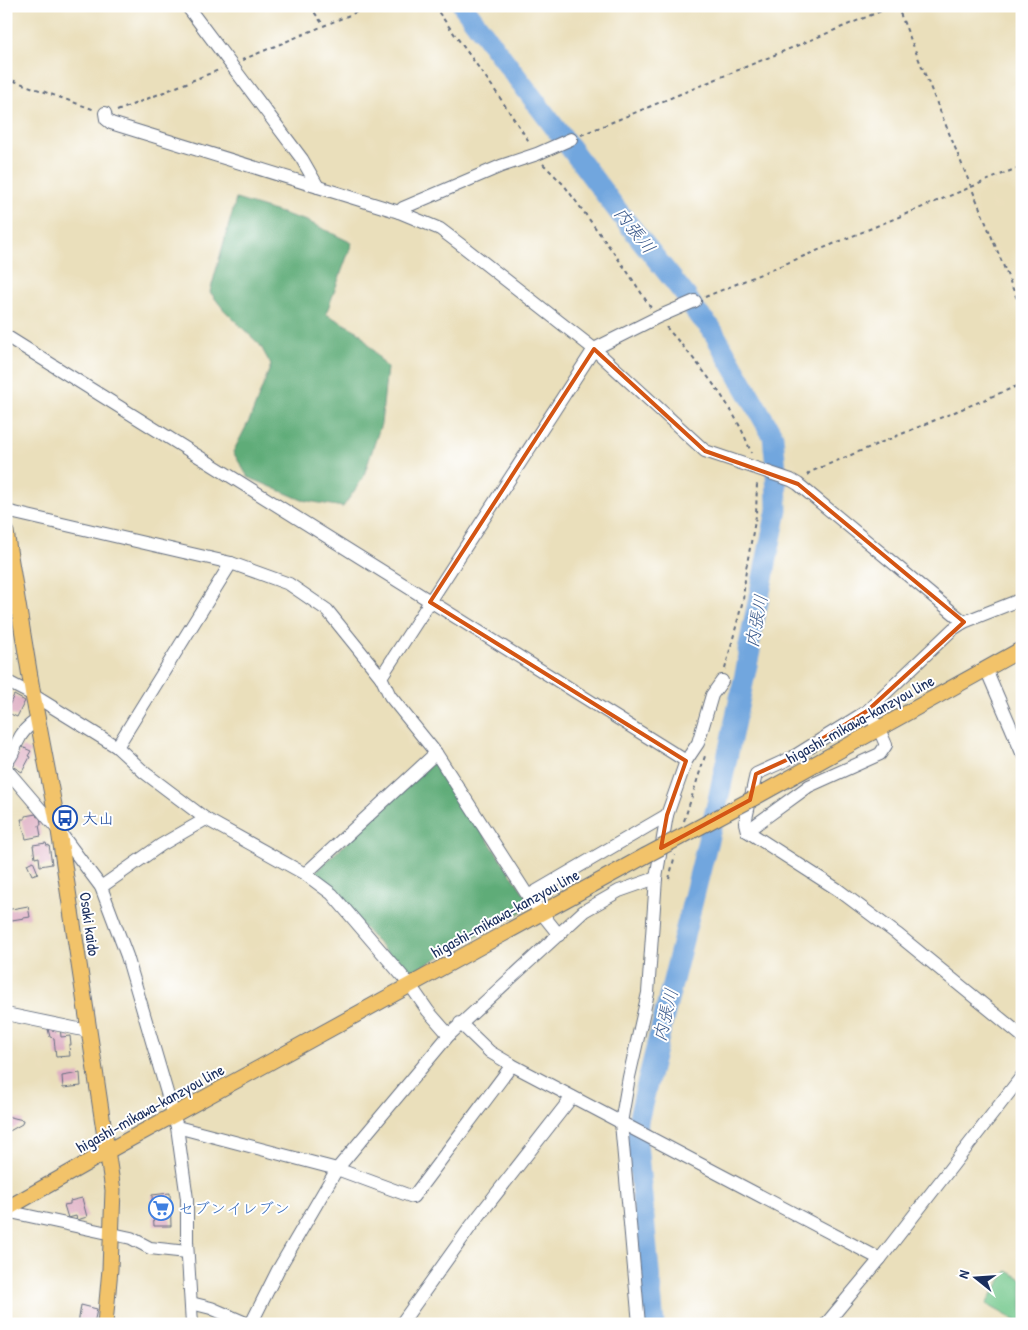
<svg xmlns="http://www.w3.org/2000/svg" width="1028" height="1330" viewBox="0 0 1028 1330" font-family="'Patrick Hand','Klee One',sans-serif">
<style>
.green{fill:#73c88c;stroke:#477c75}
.forest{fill:#5eac78;stroke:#3c6e6b}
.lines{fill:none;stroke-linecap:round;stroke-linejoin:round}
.river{stroke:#71a6de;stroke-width:21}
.building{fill:#deaec3}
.minor-casing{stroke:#636d7f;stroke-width:14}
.major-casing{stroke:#636d7f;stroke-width:17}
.path{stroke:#636d7f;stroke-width:2;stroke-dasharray:4 4;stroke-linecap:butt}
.minor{stroke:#fff;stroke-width:12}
.major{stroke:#f2c36a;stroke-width:15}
.major-bridge-casing{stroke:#636d7f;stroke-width:17;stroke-linecap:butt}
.major-bridge{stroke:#f2c36a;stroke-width:15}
.marked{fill:none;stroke:#d45514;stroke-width:4;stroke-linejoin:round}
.labels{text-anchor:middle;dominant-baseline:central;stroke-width:4;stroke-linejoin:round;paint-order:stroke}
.street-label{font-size:16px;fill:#1b2f5e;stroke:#fff}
.transit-label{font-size:16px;fill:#164399;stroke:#fff;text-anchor:start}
.shop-label{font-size:16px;fill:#366cbe;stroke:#fff;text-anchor:start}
.water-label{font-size:18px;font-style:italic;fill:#39598b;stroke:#fff}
</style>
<rect width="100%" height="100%" fill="#fff"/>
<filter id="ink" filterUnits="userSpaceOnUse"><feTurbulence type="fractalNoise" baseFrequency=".02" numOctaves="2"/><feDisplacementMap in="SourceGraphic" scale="10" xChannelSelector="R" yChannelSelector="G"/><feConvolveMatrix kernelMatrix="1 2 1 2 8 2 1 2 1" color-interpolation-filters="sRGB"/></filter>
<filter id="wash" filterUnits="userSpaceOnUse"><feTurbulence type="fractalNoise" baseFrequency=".0096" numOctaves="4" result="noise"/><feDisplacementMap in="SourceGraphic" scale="20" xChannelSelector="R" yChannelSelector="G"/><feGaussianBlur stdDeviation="1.12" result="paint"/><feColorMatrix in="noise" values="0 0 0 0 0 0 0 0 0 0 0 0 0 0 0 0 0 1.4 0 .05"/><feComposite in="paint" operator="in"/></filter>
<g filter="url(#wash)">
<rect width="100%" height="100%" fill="#eadfbb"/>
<polygon class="green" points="1007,1271 1022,1279 1022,1324 986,1304"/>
<g class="forest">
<polygon points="236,199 307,221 352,243 326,314 359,332 387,368 381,424 363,478 343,507 302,500 248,477 233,452 250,419 271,365 260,345 224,310 210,292"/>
<polygon points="434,761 528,899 523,911 407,975 314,873"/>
</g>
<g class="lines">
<polyline class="river" points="463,6 621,215 686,296 696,312 711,328 773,436 776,469 777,510 748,650 750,651 718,800 638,1121 637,1143 654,1324"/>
</g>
<g id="blocks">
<g class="building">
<polygon points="14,695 25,701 17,717 6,712"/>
<polygon points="22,747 31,751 28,756 30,757 22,772 12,766"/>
<polygon points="36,814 37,817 40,816 41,825 39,825 41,836 26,839 21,819 25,819 25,816"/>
<polygon points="46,843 47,846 49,845 52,864 40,866 39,857 35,858 33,845"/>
<polygon points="33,861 38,873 32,875 27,864"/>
<polygon points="28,906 30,917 6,921 6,910"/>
<polygon points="60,1027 61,1037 70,1036 71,1045 69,1045 70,1056 56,1057 54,1038 50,1037 48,1029"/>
<polygon points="80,1073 81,1086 63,1088 62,1076"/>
<polygon points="6,1116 23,1120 22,1124 6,1133"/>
<polygon points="170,1193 171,1226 154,1226 152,1195"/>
<polygon points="82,1198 87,1217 77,1220 76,1216 68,1218 64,1205 70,1204 70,1201"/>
<polygon points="81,1305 97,1309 94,1324 78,1324"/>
</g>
</g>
</g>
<g filter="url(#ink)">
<use href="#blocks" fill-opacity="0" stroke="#636d7f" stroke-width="1"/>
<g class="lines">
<defs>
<g id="minor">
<polyline points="187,6 302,159 318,187"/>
<polyline points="105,113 106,119 111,123 399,212 440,229 465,248 594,349 705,451 791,480 798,484 964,622"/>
<polyline points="399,212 403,208 501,166 537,154 571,139"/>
<polyline points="6,336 686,761"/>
<polyline points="6,511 231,563 289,584 327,610 381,677 390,696 436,753 528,896"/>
<polyline points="1022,599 964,622 953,629 867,711 879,729 886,745 880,754 809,786 747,831 837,889 897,934 1022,1036"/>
<polyline points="986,669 1022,753"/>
<polyline points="381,677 594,349 658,317 695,301"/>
<polyline points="6,681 33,695 117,747 145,773 206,819 305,874 332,894 410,985 428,1011 449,1035 584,911 619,891 656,878"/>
<polyline points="117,747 231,563"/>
<path d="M6,762C14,756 13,749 18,741C22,732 29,725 37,720"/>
<polyline points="6,769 59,831 101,887 127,956 177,1127 187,1199 187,1241 192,1324"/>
<polyline points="747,831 745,823 756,774 793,757 867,711"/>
<polyline points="305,874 436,753"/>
<polyline points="101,887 161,845 206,819"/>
<polyline points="559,935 528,896 667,815 686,761 698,743 712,695 722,681"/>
<polyline points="6,1014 88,1031"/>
<polyline points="460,1023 490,1052 512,1065 880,1259"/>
<polyline points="177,1127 337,1169 413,1197 512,1065"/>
<polyline points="6,1211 131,1238 150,1248 187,1252"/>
<polyline points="191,1303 211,1308 248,1324"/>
<polyline points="251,1324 278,1270 337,1169 449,1035"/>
<polyline points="401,1324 471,1226 572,1097"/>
<polyline points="639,1324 621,1123 629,1077 648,993 656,878 667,815"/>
<polyline points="826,1324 880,1259 1022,1076"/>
</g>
<g id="major">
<polyline points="6,532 33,695 59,831 113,1190 110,1269 105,1324"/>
<polyline points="752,799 1022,649"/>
<polyline points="6,1209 108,1151 645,856"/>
</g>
</defs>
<use href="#minor" class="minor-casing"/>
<use href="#major" class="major-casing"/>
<g class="path">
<polyline points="310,6 324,26"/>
<polyline points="434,6 492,86 530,143"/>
<polyline points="897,6 1022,311"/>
<polyline points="242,60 371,6"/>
<polyline points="6,78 95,110"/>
<polyline points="117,111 221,69"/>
<polyline points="581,135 893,6"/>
<polyline points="543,164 564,185 627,271 651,308"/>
<polyline points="705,297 1022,166"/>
<path d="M666,327C698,363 736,407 751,453"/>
<polyline points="807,475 810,472 1022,384"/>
<polyline points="725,669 743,600 746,569 756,516 757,482"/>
<polyline points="684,821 705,756"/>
<polyline points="669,879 675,855"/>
</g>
<use href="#minor" class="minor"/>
<use href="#major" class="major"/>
<defs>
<polyline id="major-bridge" points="645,856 752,799"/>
</defs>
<use href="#major-bridge" class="major-bridge-casing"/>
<use href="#major-bridge" class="major-bridge"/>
</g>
</g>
<path class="marked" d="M594,349L705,451L798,484L964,622L867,711L793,757L756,774L750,800L661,848L667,815L686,761L430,602Z"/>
<defs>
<symbol id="bus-ring" viewBox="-11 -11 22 22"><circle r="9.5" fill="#fff" stroke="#1a4fb4" stroke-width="1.5"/><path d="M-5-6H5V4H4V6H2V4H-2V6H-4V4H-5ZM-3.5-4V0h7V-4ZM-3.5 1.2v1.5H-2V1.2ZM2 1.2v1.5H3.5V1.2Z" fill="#1a4fb4"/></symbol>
<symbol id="supermarket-ring" viewBox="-11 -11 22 22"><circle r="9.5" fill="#fff" stroke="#3f7fe0" stroke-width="1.5"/><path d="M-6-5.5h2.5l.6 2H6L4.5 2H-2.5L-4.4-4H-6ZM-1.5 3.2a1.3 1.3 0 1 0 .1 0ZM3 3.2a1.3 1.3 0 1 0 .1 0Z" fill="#3f7fe0"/></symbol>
</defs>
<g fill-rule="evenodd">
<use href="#bus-ring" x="51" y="804" width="28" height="28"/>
<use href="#supermarket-ring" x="147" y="1194" width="28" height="28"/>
</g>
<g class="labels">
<g class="street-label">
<text transform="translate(860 719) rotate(-29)">higashi-mikawa-kanzyou line</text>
<text transform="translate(505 913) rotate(-29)">higashi-mikawa-kanzyou line</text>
<text transform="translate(90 924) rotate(82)">Osaki kaido</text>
<text transform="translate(150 1108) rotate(-29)">higashi-mikawa-kanzyou line</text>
</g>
<g class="transit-label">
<text x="82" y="818">大山</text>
</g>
<g class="shop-label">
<text x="178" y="1208">セブンイレブン</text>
</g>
<g class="water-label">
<text transform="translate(635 230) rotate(52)">内張川</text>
<text transform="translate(756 621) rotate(-79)">内張川</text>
<text transform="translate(665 1015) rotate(-76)">内張川</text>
</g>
</g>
<rect width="1028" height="1330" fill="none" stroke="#fff" stroke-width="25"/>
<g transform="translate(976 1278) rotate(287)" stroke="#ffffff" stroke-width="4" paint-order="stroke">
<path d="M0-4L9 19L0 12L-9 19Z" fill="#1b2f5e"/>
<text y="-8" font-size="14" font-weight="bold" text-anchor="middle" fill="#1b2f5e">N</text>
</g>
</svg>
